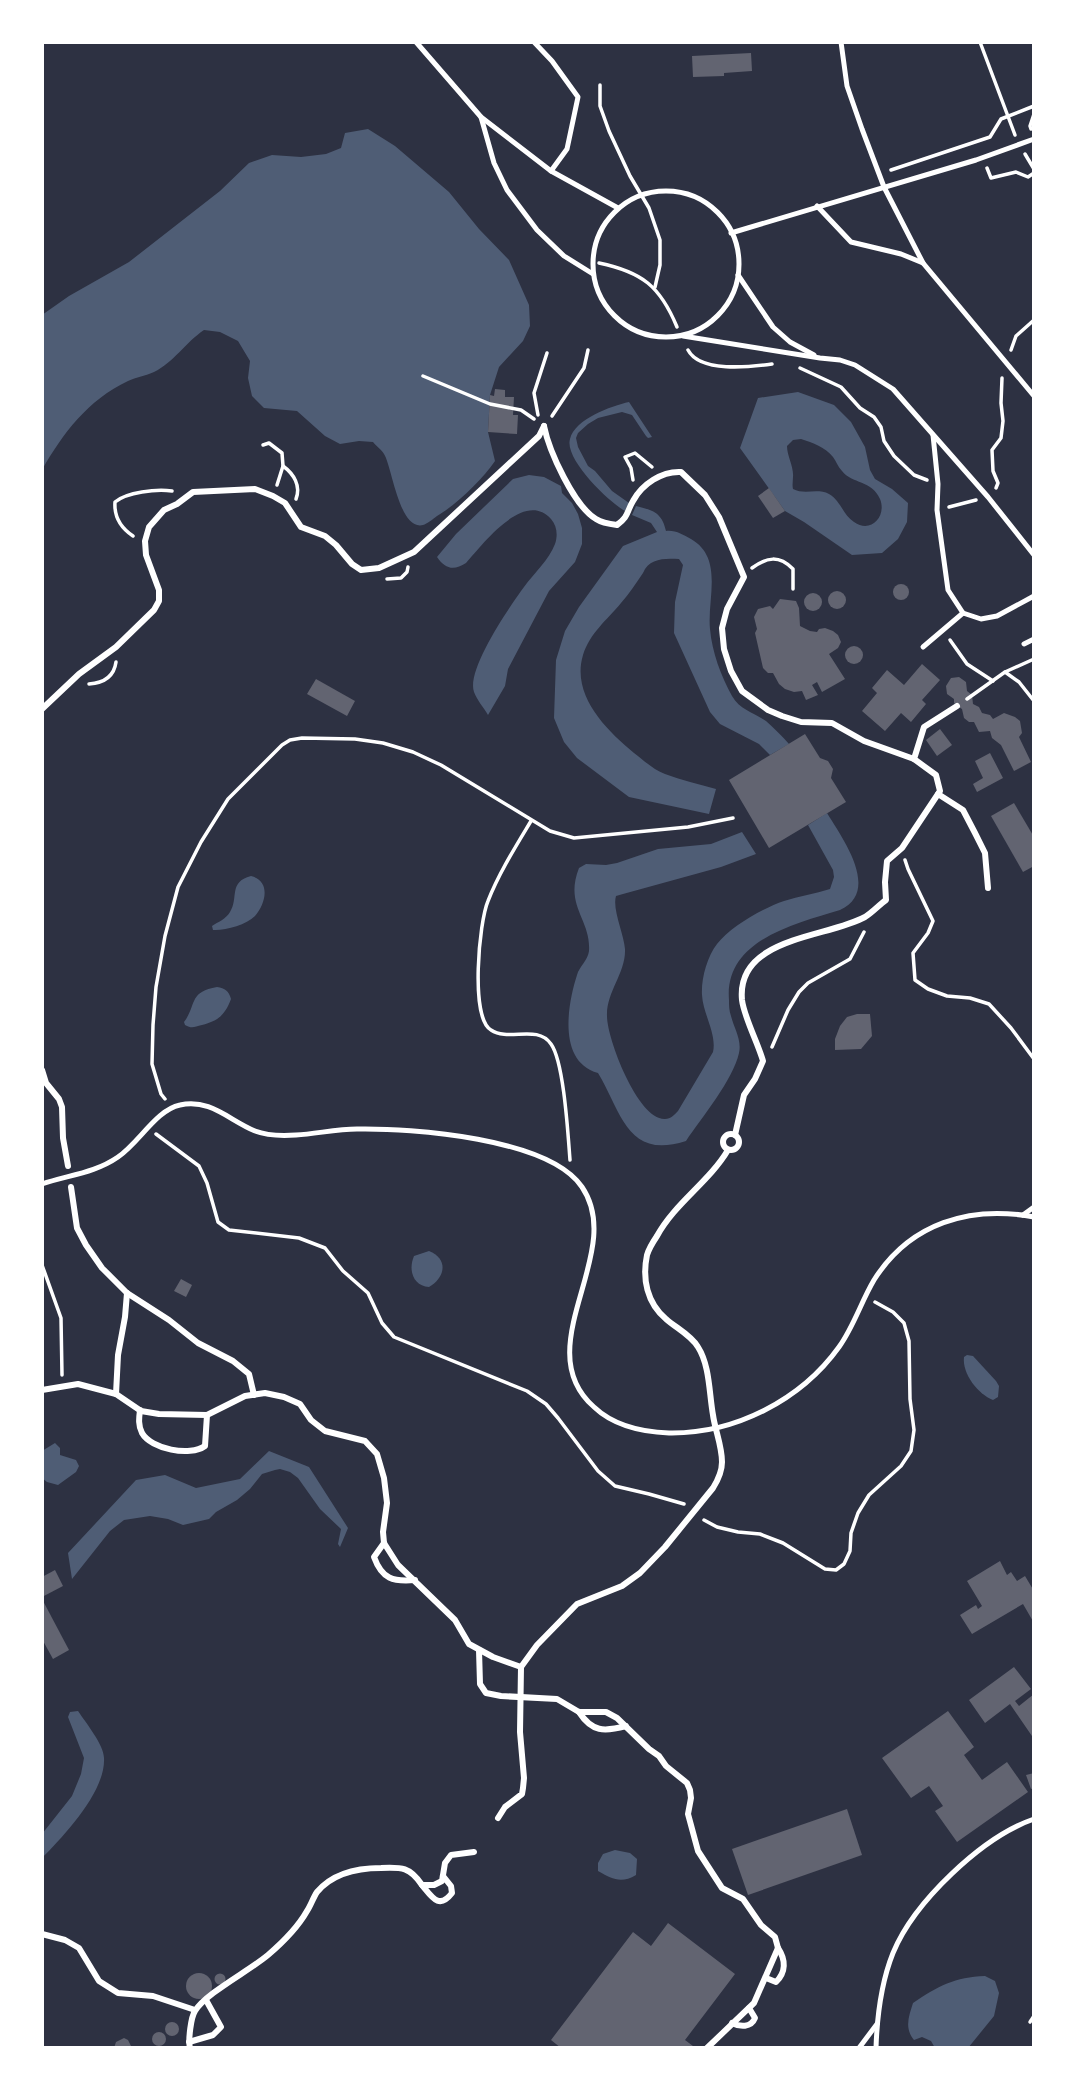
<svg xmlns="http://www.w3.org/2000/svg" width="1076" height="2090" viewBox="0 0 1076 2090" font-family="'Nunito Sans',sans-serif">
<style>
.water{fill:#4f5d75;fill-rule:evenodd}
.building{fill:#626471}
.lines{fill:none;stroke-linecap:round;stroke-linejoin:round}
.path{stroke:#fff;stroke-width:3.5}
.service{stroke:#fff;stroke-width:5}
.pedestrian{stroke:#fff;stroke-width:6}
</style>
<rect width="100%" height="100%" fill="#2d3142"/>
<g class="water">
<path d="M368,129L395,146L449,192L479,229L509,260L529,305L530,326L523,341L499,367L490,395L488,432L495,461C482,480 456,505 437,516C433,519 427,524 423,525C399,531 392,466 384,454C382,450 376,446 373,442L359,441L340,444L325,436L297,411L264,408L252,396L248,378L250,361L238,341L220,332L204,330C186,342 173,363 154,372C146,376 136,377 128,381C88,400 63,433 42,470V315L69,296L129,262L220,191L249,163L272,155L301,157L326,154L341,148L345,133Z"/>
<path d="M798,392L834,405L851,422L865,447L870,470L875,479L892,489L908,503L907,522L898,539L882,553L852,555L804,522L785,511L740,448L758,398ZM801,439C813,443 825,447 833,457C836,461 838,467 842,471C852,484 872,480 880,499C887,516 871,534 854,522C843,515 841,501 829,494C818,488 804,495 793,489C792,485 793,481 793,477C794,467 787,456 787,446L793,440Z"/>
<path d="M629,402L652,437L648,438L646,436L632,415L622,412L598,418L588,424L578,433L576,438L578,447L588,466L595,471L612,491L629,503L625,511C609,502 564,459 570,439C575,419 611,406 629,402Z"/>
<path d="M529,475L544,477L561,486L562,493L572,503L578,514L582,528V544L575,562L549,591L508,669L505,686L488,715C484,708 477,700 474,692C466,670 510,606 524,587C534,573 549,560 555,544C558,535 557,526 551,519C524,489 482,545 466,563C454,571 445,569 437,557L456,534L513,479Z"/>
<path d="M636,506C652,510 662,512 666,531C676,530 683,535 691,539C724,558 707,599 710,629C712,652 721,676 732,696C740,710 753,712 766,721C774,728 782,736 789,744L770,755L759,744L720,724L710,712L674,633L675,602L683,565L679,559C665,558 649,558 643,573C636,583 629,594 621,603C607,620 590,633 583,655C571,695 606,730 634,753C643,760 654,770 665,774C681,780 699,784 716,789L709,814L629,797L577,758L564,742L554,718L556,660L565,631L579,607L623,546L657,532L651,523L632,515Z"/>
<path d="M827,813C843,839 881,891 840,910C795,924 724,940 729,1000C729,1005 729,1011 731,1016C734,1028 742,1040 739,1053C733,1080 702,1117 686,1141C627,1160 622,1113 598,1073C558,1062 567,1006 577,975C579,967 588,960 589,951C591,919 564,906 579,868L586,864L606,865L617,863L658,849L711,844L742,832L756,854L721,867L623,894L616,896C612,909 624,934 625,949C626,973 606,992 607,1016C607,1039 638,1120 665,1119C671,1119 674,1115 678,1111L713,1052C717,1034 703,1014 702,995C701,979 707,957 717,944C730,927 763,908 784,901C799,896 815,894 830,889L834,877L833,870L808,825Z"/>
<path d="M251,876C271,881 266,903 255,916C246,925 224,931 213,930L212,926C218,922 226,919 230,912C239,898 228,882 251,876Z"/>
<path d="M217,987C225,988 229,991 231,999C225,1015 218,1021 202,1025C194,1027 192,1029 185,1025L184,1022C197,1005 188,992 217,987Z"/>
<path d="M429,1251C449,1259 445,1278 429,1287C413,1286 408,1270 414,1256Z"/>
<path d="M967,1355L973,1356L996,1381L999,1386L998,1397L993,1400C978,1394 962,1374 964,1357Z"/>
<polygon points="55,1443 60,1448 60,1455 76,1460 79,1466 76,1472 58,1485 47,1482 42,1478 42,1451"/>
<polygon points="269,1451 309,1467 348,1528 340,1547 338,1544 341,1529 320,1509 298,1478 290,1472 280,1469 275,1470 262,1474 250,1489 237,1500 216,1512 209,1519 183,1525 168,1519 150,1516 124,1520 110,1531 72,1579 68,1553 136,1480 165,1475 196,1488 240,1479"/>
<path d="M78,1711C86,1723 104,1745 104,1758C106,1791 64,1836 42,1858V1834L72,1796L81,1774L84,1758L68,1717L70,1712Z"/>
<path d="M615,1850L630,1853L637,1859L636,1875C621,1884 612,1879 598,1871V1863L603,1854Z"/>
<path d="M985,1976L995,1981L999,1993L994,2016L968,2048H935L931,2041L922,2037L914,2040C904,2028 909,2016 913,2003C938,1986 955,1977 985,1976Z"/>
</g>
<g class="building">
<polygon points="751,53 752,71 724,73 724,76 693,77 692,56"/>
<polygon points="495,389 505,390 505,397 514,397 513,415 518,415 517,434 488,432 490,395 494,396"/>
<polygon points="769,488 785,511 773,518 758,496"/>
<circle cx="901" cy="592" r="8"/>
<circle cx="837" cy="600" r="9"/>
<circle cx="813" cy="602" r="9"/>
<polygon points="780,599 796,601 799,608 800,626 810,631 817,632 819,629 825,628 833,631 838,635 841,642 838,648 829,654 845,679 822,692 817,682 812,685 818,695 806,700 802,691 794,692 785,689 779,684 773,673 768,673 763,668 755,633 757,629 754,617 758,609 770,606 773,609"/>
<circle cx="854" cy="655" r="9"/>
<polygon points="922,664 940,680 922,700 926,704 911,722 901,713 885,731 862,711 877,693 872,688 887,670 904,685"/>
<polygon points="959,677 966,682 967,691 972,695 973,704 979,707 982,713 990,715 993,719 1004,713 1015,717 1020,721 1022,733 1019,737 1031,762 1014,771 1001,745 992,738 990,731 979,732 974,722 969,722 964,718 962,709 957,706 954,703 954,699 947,694 946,686 951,678"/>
<polygon points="316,679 355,701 347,716 307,694"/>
<polygon points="940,729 952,745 937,756 926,740"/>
<polygon points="805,734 820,758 828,761 833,769 831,778 846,802 769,848 729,780"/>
<polygon points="990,753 1003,778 977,792 973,784 983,778 975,761"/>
<polygon points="1014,803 1034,837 1034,866 1023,872 991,816"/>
<polygon points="857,1014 870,1014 872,1036 861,1049 835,1050 835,1039 840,1026 847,1017"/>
<polygon points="181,1279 192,1285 186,1297 174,1291"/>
<polygon points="1000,1561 1007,1575 1011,1572 1017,1581 1025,1576 1034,1591 1034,1623 1023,1604 972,1634 960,1615 976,1605 978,1609 982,1606 967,1581"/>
<polygon points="55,1570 63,1586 42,1597 42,1577"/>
<polygon points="42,1599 69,1650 53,1659 42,1639"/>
<polygon points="1014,1667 1031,1689 1015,1701 1019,1706 1034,1694 1034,1739 1010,1704 985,1723 969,1700"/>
<polygon points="948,1711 974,1747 964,1755 982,1780 1007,1762 1028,1792 957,1842 935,1811 943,1806 929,1786 911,1798 882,1758"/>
<polygon points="1034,1773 1034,1788 1031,1789 1026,1775"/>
<polygon points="847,1809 862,1855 748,1895 732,1849"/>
<polygon points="668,1923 735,1974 685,2040 693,2046 691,2048 561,2048 551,2040 633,1932 651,1946"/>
<circle cx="199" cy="1986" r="13"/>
<circle cx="220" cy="1979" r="5.5"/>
<circle cx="172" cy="2029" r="7"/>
<circle cx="159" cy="2039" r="7"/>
<polygon points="124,2038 128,2040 132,2048 114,2048 116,2042"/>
</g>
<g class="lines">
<g class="path">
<polyline points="980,42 1015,135"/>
<polyline points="600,85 600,106 609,131 630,176 649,208 660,240 660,265 655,287"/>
<polyline points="1031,129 1030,126 1034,114"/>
<polyline points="1025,154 1034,169"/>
<polyline points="987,168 991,178 1016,172 1028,177 1034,173"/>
<polyline points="891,170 990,137 1001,119 1034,106"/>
<path d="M599,263C642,272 660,286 677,327"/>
<path d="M688,350C700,373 750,367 772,364"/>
<polyline points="1011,350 1016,336 1034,320"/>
<polyline points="800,368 841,387 860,408 874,417 881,427 884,441 894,456 914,475 927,480"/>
<polyline points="423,376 490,404 521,410 534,419"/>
<polyline points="538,415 534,393 547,353"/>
<polyline points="552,416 584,368 588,350"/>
<polyline points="263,445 269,443 282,453 283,466 277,485"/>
<path d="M283,466C294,474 301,486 296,499"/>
<polyline points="633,480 631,468 625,457 635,453 652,467"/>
<polyline points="996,488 998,483 993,471 992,450 1001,438 1003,421 1001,403 1002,378"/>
<polyline points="949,507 976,500"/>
<path d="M133,536C121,528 114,516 115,502C127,492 156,489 172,491"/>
<path d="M752,568C767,557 779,555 793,569V589"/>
<polyline points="387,579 401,578 407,572 408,567"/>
<polyline points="950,640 967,664 993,681"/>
<polyline points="1005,672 1019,682 1034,701"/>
<path d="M89,684C103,683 114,677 116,662"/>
<polyline points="967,699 1005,672 1034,659"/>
<path d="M531,821C516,846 499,873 488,901C479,922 470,1018 491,1030C509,1042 537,1024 551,1044C564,1062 568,1135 570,1160"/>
<polyline points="905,860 908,869 933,921 928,933 913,953 915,980 928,989 947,996 970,998 989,1004 1011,1028 1034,1059"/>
<polyline points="772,1047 788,1010 799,992 808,983 850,959 864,932"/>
<polyline points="165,1099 161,1094 152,1064 153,1025 156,987 165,936 178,887 201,842 228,799 282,745 290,740 302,738 355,739 383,743 413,752 441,765 550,831 574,838 688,827 733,818"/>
<polyline points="156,1134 199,1166 207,1183 218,1222 229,1230 299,1238 325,1248 343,1271 368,1293 382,1323 394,1337 527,1391 546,1404 558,1418 598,1471 615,1486 649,1494 684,1504"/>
<polyline points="42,1265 61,1318 62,1375"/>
<polyline points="704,1520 717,1527 738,1532 760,1534 783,1543 825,1569 836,1570 844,1564 850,1551 851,1533 858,1513 869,1495 901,1466 911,1451 914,1430 910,1399 909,1341 904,1323 893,1312 875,1302"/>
<polyline points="1030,2022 1034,2016"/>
</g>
<g class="service">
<polyline points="416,42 481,117 551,171 618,208"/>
<polyline points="534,42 552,61 578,97 567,149 551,171"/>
<polyline points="841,42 847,86 862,129 884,187 923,263"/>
<polyline points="481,117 494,163 507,190 537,230 564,256 593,274"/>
<circle cx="666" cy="264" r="73"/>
<polyline points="817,206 851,242 901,254 923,263 1034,396"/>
<polyline points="731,233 976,160 1034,139"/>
<polyline points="738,275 773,327 790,342 814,355"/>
<polyline points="683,336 820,358 840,360 855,365 893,389 988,497 1034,555"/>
<polyline points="933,435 938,484 937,510 948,590 963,613 981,619 997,616 1034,596"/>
<polyline points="1024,644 1034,639"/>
<polyline points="923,647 963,613"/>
<path d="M42,1184C69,1175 95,1173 118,1157C139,1143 156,1110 180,1105C210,1098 230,1121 255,1131C268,1136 282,1136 296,1135C316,1134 336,1129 357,1129C412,1128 549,1138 582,1187C627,1253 526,1347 594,1407C614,1426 642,1432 669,1433C735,1434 801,1400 839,1347C854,1326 861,1302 874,1280C910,1223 970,1205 1034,1217"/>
<polyline points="1023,1215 1034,1207"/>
<polyline points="859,2048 877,2024"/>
<path d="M876,2048C877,2017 881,1983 893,1953C914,1902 982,1837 1034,1819"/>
</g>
<g class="pedestrian">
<path d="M544,426C549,451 574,506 596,519C602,523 609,524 617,525C629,516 626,513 633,501C642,484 662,471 681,472L705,495L719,517L744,577L727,609L722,628L724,649L731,671L742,691L768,710L782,716L801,722L832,723L864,741L914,759"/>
<polyline points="42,709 79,674 116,647 154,610 159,601 159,590 146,555 145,541 149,527 164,510 177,504 193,492 255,489 273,496 285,503 301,527 325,536 336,545 352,564 361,570 379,568 414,552 539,436 544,426"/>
<polyline points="938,794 963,810 975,833 985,853 988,888"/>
<polyline points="42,1070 46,1083 59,1099 62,1107 63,1138 68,1166"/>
<circle cx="731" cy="1142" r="8"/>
<path d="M735,1135L744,1095L755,1079L763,1061C758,1043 744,1017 742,1000C736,937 827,938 865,917C873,912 879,905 886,900L885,882L887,861L902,848L940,791L936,775L914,759L924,727L957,706"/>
<polyline points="71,1187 77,1228 86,1245 102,1268 127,1293 169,1320 198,1343 233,1361 249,1374 254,1395"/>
<polyline points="42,1390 78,1384 116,1394 141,1411 159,1414 207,1415"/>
<polyline points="116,1394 118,1355 125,1317 127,1293"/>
<path d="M140,1410C139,1418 138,1425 142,1433C151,1449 190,1457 205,1446L207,1415L245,1396L265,1393L284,1397L300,1404L311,1420L325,1431L365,1441L377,1454L384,1478L387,1503L383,1532L384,1543L398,1565L455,1620L469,1644L493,1657L521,1667"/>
<path d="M384,1543L374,1557C382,1579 393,1582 415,1580"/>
<polyline points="479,1650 480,1684 486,1693 501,1696 557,1699 579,1712 606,1712 617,1718 649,1749 659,1756 666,1766 687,1783 690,1790 691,1798 688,1814 698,1851 722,1888 743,1899 761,1925 775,1937 778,1948 754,2003 707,2048"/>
<path d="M579,1712C592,1732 604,1732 626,1726"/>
<path d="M498,1818L505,1807L522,1794L523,1788L524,1778L520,1732L521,1667L537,1645L577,1604L622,1586L640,1573L665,1547L713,1488C718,1480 722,1472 722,1462C722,1446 715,1430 713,1415C709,1393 710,1366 698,1347C691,1335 676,1328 666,1319C647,1303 642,1279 647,1255C649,1248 653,1242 657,1236C675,1203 709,1182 728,1150"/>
<path d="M422,1885C432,1897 439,1910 452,1893L451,1886L443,1876"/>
<polyline points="42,1934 65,1940 79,1948 99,1981 118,1993 153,1996 195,2010"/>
<path d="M766,1978L776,1982C786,1972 786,1960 778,1948"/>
<path d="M732,2023C740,2027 751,2028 755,2018L749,2008"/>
<polyline points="189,2042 213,2035 221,2027 206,2000"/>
<path d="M190,2048C188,2040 191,2017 195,2011C206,1993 249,1971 268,1955C282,1943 298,1927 307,1911C311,1905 313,1898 317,1892C333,1873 358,1868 381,1868C402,1867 410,1867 422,1885H434L442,1881L445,1863L451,1855L474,1852"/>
</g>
</g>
<rect width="1076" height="2090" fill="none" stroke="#ffffff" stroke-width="88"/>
</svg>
